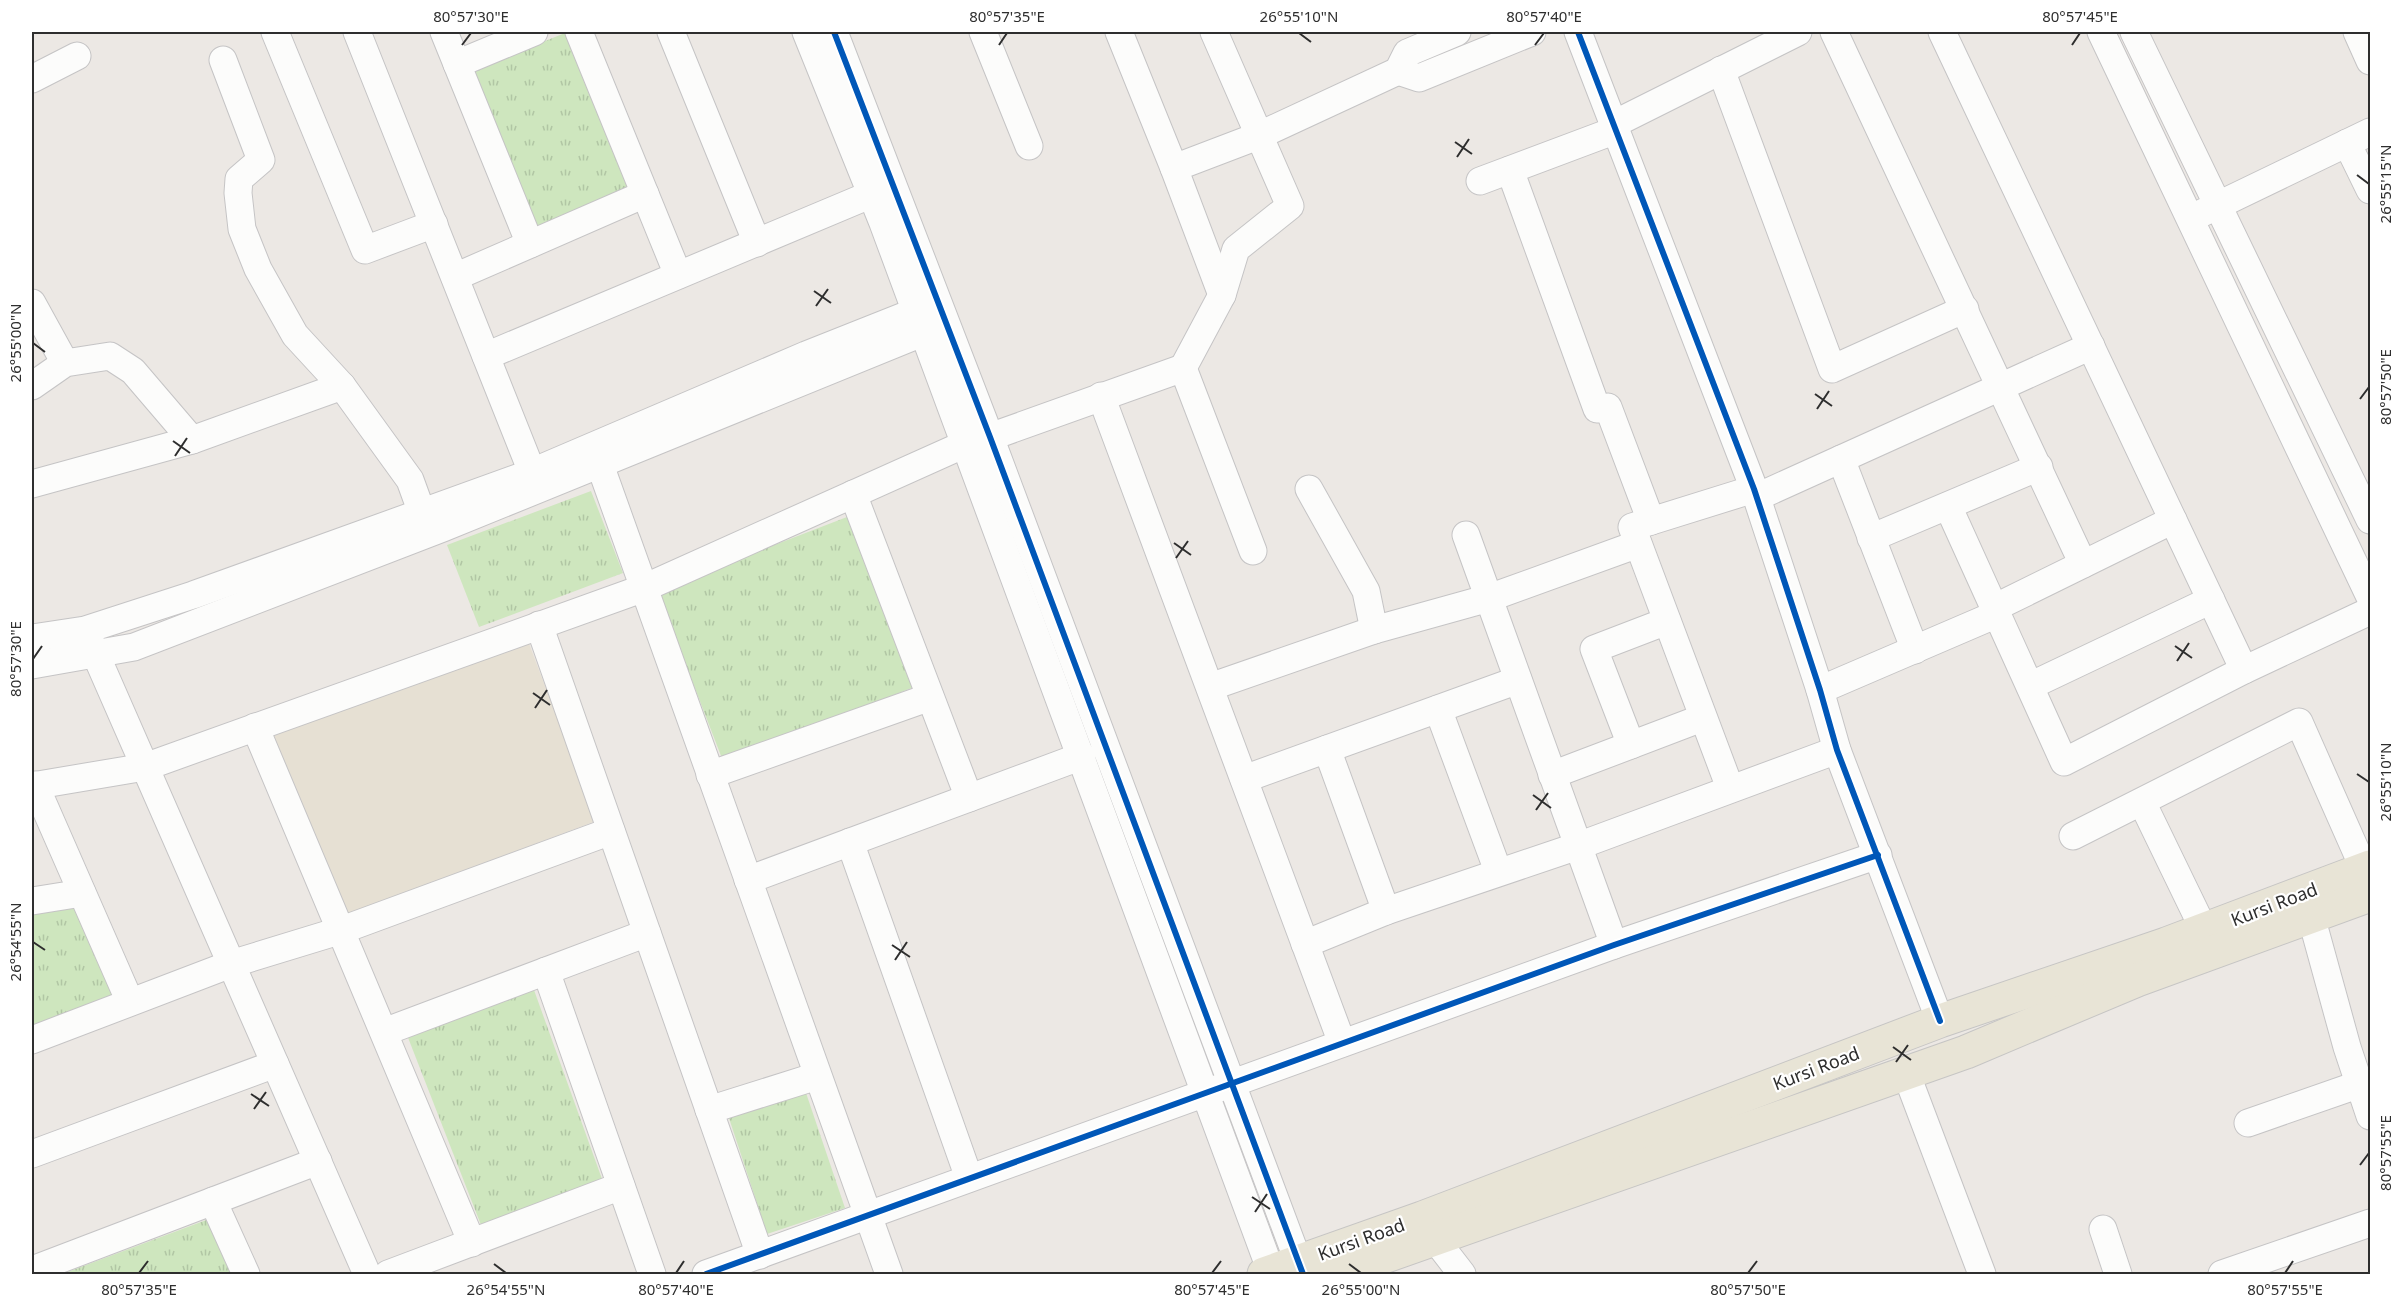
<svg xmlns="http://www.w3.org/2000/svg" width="2402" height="1306" viewBox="0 0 2402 1306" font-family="'Noto Sans',sans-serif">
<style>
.education{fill:#e6e0d3}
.park{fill:url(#park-tufts)}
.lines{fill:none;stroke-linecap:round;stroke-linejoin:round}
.minor-casing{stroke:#c5c4c5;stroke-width:29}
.major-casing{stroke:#c6c5c4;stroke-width:35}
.minor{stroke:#fcfcfb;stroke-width:27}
.major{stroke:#e8e4d6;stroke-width:33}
.cycleway-casing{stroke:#fff;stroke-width:10}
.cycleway{stroke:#0057b8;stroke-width:6}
.ticks{fill:none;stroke:#2e2e2e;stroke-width:2}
.labels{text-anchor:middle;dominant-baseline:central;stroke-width:4.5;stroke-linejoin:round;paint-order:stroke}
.street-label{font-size:18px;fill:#2e2e2e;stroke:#fff}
.neatline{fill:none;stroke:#2e2e2e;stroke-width:2}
.ticks-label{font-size:15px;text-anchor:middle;fill:#2e2e2e}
</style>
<defs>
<pattern id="park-tufts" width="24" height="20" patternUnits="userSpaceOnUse" patternTransform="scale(1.5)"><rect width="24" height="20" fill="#cee6be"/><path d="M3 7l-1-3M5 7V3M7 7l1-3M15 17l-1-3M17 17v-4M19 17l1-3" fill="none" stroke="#b1c6a4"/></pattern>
</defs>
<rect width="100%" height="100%" fill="#ece8e4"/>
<polygon class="education" points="528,641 596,821 342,916 273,736"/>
<g class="park">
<polygon points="565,33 630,192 538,229 473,70"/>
<polygon points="591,491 623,573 479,627 447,545"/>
<polygon points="847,517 914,687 723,761 657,590"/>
<polygon points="74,907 116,1000 32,1030 32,913"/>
<polygon points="534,990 602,1179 481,1225 407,1035"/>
<polygon points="805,1090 845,1208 767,1234 728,1115"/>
<polygon points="209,1219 233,1274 62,1274"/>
</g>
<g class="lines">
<defs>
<g id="minor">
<polyline points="275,32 365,250 434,224"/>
<polyline points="357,32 532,472"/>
<polyline points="444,32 530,244"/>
<polyline points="579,32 678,275"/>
<polyline points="671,32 757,243"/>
<polyline points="806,32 883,223 1272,1274"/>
<polyline points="834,32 990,437 1303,1274"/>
<polyline points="983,32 1029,146"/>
<polyline points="1119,32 1174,168 1258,136 1398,71 1407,53 1457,32"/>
<polyline points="1578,32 1754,489 1820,690 1837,750 1940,1021"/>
<polyline points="1834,32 2083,564"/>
<polyline points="1942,32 2244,670"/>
<polyline points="2101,32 2370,597"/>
<polyline points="2134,32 2370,520"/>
<polyline points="2357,32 2370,61"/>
<polyline points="223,60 261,160 239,179 238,193 242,229 258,269 295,335 342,386 410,480 422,513"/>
<polyline points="457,64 534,32"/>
<polyline points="1721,70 1832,369 1965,309"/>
<polyline points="1398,71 1419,78 1532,32"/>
<polyline points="32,79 77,56"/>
<polyline points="1614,124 1798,32"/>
<polyline points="2347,143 2370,190"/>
<polyline points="1174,168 1222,295"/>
<polyline points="1510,170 1597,409 1608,407 1651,521"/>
<polyline points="1480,181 1616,130"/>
<polyline points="2202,213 2370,132"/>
<polyline points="455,277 645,194"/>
<polyline points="32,303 65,363"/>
<polyline points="486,356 872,194"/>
<polyline points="1183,368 1222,295 1236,249 1290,206 1214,32"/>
<polyline points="32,386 65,363 110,356 133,371 192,440"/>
<polyline points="1101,396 1342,1043"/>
<polyline points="990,437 1183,368 1253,551"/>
<polyline points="594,448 889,1274"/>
<polyline points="1841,459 1915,650"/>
<polyline points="32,484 192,440 342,386"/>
<polyline points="1309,489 1366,591 1374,630"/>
<polyline points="853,494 969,798"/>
<polyline points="1757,497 2091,346"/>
<polyline points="1948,506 2064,762 2244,670 2370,611"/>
<polyline points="1466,535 1614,945"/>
<polyline points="1871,538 2039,467"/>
<polyline points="1994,608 2173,520"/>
<polyline points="539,625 760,1255"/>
<polyline points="32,638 85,630 193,595 523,476 806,355 932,305"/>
<polyline points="89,639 367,1274"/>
<polyline points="32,665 134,647 443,528 939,326"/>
<polyline points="2030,686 2211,600"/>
<polyline points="1210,687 1374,630 1489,598 1638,544"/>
<polyline points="1820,690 1997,614"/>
<polyline points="1438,709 1498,871"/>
<polyline points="255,727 472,1243"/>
<polyline points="1631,745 1594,649 1667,621"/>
<polyline points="1327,749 1386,911"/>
<polyline points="710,775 930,697"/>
<polyline points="1552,775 1702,718"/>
<polyline points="1244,779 1518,680"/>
<polyline points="35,785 130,1002"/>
<polyline points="32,786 145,767 644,588 965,444"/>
<polyline points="1730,788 1632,527 1754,489"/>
<polyline points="2142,802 2204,930"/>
<polyline points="2073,836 2299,722 2364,869"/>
<polyline points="850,842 969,1178"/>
<polyline points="748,880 1082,756"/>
<polyline points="2306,898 2347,1047 2370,1116"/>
<polyline points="32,901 82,893"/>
<polyline points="1305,944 1386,911 1578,846 1837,750"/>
<polyline points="546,971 652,1274"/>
<polyline points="384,1032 647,933"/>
<polyline points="32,1040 231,964 342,930 611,831"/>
<polyline points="1906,1073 1982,1274"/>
<polyline points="709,1110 817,1076"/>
<polyline points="2248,1123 2360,1084"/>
<polyline points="32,1154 275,1064"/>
<polyline points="213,1201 246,1274"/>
<polyline points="2103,1229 2118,1274"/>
<polyline points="1435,1239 1462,1274"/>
<polyline points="32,1270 318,1161"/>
<polyline points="388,1274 621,1186"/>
<polyline points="706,1274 1614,945 1878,855"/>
<polyline points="2222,1274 2370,1223"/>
</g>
<g id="major">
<polyline points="1264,1274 1422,1218 1940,1021 2166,944 2370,867"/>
<polyline points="1335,1274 1966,1052 2137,980 2370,895"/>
</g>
</defs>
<use href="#minor" class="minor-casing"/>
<use href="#major" class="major-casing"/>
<use href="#minor" class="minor"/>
<use href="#major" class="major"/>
<defs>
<g id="cycleway">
<polyline points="834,32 990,437 1303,1274"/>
<polyline points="1578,32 1754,489 1820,690 1837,750 1940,1021"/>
<polyline points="706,1274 1614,945 1878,855"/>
</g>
</defs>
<use href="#cycleway" class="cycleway-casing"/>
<use href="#cycleway" class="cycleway"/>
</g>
<path class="ticks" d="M1299,33L1311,42M462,45L471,33M999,45L1007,33M1535,45L1544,33M2072,45L2080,33M1455,142L1472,154M1457,157L1469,139M2357,175L2369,184M814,291L831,303M816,306L828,289M33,343L45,352M1815,394L1832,406M2360,399L2369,387M1817,409L1829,391M173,441L190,453M175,456L187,438M1174,543L1191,555M1176,558L1188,541M2175,646L2192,658M33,659L42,646M2177,661L2189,643M533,693L550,705M535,708L547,690M2357,774L2369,782M1533,795L1551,808M1536,810L1548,793M33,942L45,950M892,945L910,957M895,960L907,942M1893,1047L1911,1060M1896,1062L1908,1045M251,1094L269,1106M254,1109L266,1092M2360,1165L2369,1153M1252,1197L1270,1209M1255,1212L1267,1194M494,1264L506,1273M1349,1264L1361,1273M139,1273L148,1261M676,1273L684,1261M1212,1273L1221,1261M1748,1273L1757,1261M2285,1273L2293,1261"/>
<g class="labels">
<g class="street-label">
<text transform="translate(2274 904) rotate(-21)">Kursi Road</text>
<text transform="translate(1816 1068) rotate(-21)">Kursi Road</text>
<text transform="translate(1361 1239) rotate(-20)">Kursi Road</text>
</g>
</g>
<rect width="2402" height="1306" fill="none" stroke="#ffffff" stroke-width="66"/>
<rect x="33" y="33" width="2336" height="1240" class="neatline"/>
<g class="ticks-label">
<text x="471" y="22">80°57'30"E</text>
<text x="1007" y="22">80°57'35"E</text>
<text x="1299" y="22">26°55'10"N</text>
<text x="1544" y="22">80°57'40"E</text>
<text x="2080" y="22">80°57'45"E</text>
<text transform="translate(2386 184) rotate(-90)" y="5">26°55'15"N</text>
<text transform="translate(16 343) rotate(-90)" y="5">26°55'00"N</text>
<text transform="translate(2386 387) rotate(-90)" y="5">80°57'50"E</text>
<text transform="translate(16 659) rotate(-90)" y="5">80°57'30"E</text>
<text transform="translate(2386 782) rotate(-90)" y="5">26°55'10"N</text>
<text transform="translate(16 942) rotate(-90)" y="5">26°54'55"N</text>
<text transform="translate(2386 1153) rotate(-90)" y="5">80°57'55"E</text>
<text x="139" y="1295">80°57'35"E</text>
<text x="506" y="1295">26°54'55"N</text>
<text x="676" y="1295">80°57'40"E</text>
<text x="1212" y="1295">80°57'45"E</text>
<text x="1361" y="1295">26°55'00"N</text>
<text x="1748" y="1295">80°57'50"E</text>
<text x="2285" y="1295">80°57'55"E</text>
</g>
</svg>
